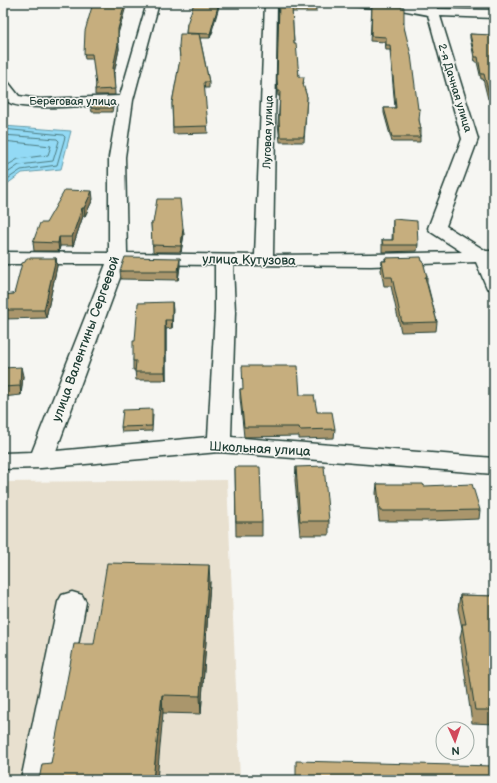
<svg xmlns="http://www.w3.org/2000/svg" width="497" height="783" viewBox="0 0 497 783" font-family="'Balsamiq Sans',sans-serif">
<style>
.built{fill:#e8e0cf}
.water{fill:#93daf5;stroke:#659ba8}
.lines{fill:none;stroke-linecap:round;stroke-linejoin:round}
.shore{stroke:#4d7c81;stroke-width:1}
.minor-casing{stroke:#1f3d34;stroke-width:3}
.minor{fill:#f6f6f2;fill-rule:evenodd}
.wall{fill:#aa966c;stroke:#1f3d34}
.shaded-wall{fill:#8b7a58;stroke:#1f3d34}
.building{fill:#c6ae7e;stroke:#1f3d34}
.labels{text-anchor:middle;dominant-baseline:central;stroke-width:3;stroke-linejoin:round;paint-order:stroke}
.far-street-label{font-size:11px;fill:#1f3d34;stroke:#f6f6f2}
.street-label{font-size:13px;fill:#1f3d34;stroke:#f6f6f2}
</style>
<rect width="100%" height="100%" fill="#f6f6f2"/>
<filter id="ink" filterUnits="userSpaceOnUse"><feTurbulence type="fractalNoise" baseFrequency=".025" numOctaves="2"/><feDisplacementMap in="SourceGraphic" scale="8" xChannelSelector="R" yChannelSelector="G"/><feConvolveMatrix kernelMatrix="1 2 1 2 8 2 1 2 1" color-interpolation-filters="sRGB"/></filter>
<g filter="url(#ink)">
<polygon class="built" points="227,480 240,780 3,780 3,482"/>
<polygon class="water" points="3,126 71,131 61,169 22,173 3,187"/>
<g class="lines">
<g class="shore">
<polyline points="3,129 63,135 65,137 57,165 21,170 3,182"/>
<polyline points="3,135 57,139 59,141 53,161 19,165 3,176"/>
<polyline points="3,141 51,146 48,155 18,159 3,168"/>
</g>
<defs>
<g id="minor">
<path d="M147,3H159L133,100L125,157L127,253L255,255L265,3H277L273,255L371,254L462,252L431,232L428,228L462,139L428,15L396,9L349,6L345,5L343,3H399L425,7L424,3H436L437,9L494,10V18L440,16L478,139L446,226L486,251H494V290L487,288L476,262L371,266L233,265L235,312L231,437L494,458V474L219,452L41,468L3,469V453L32,452L106,264H3V252L109,253V157L118,105C99,105 23,111 10,103C2,98 3,89 3,81L8,82L19,96L40,99L120,96ZM125,264L215,265V312L208,437L56,451Z"/>
<polygon points="72,592 82,595 86,602 53,780 21,780 58,602 62,595"/>
</g>
</defs>
<use href="#minor" class="minor-casing"/>
<use href="#minor" class="minor"/>
</g>
<g class="wall">
<polygon points="279,3 316,8 316,12 292,12 294,43 299,77 304,82 303,85 307,97 304,142 280,142 278,124 280,96 278,96 277,84"/>
<polygon points="372,5 404,23 404,27 419,120 421,129 421,135 420,135 420,142 392,142 384,113 384,108 395,108 390,50 386,50 385,42 370,41"/>
<polygon points="187,24 213,31 210,38 200,38 209,82 209,88 204,88 208,133 173,134 172,103 180,61 179,46 186,34"/>
<polygon points="118,34 119,49 114,73 115,95 95,95 95,90 96,85 93,59 85,59 84,54"/>
<polygon points="470,34 494,36 494,115 490,99 488,99 483,79 481,79 477,62 475,62 470,38"/>
<polygon points="113,107 112,112 92,112 91,108"/>
<polygon points="93,199 85,216 83,216 73,246 60,246 59,251 34,251 33,242 46,223"/>
<polygon points="393,219 418,245 417,251 382,252 382,240 392,240"/>
<polygon points="151,223 184,234 181,252 153,252"/>
<polygon points="56,258 57,266 46,318 3,319 3,295 14,294 25,262"/>
<polygon points="385,258 422,261 427,277 427,282 437,322 436,331 401,332 391,286 384,286 381,270 382,261 385,261"/>
<polygon points="180,266 178,280 121,279 120,271"/>
<polygon points="172,302 172,328 166,329 166,380 136,380 135,370 133,370 133,361 135,341"/>
<polygon points="3,368 23,376 21,395 3,397"/>
<polygon points="240,389 300,395 335,429 334,438 299,439 299,436 244,437 240,398"/>
<polygon points="153,414 152,431 122,432 121,427"/>
<polygon points="235,467 262,522 262,536 236,536"/>
<polygon points="296,467 329,521 329,535 300,535 295,480"/>
<polygon points="377,484 424,486 480,510 479,519 427,521 379,521 376,493"/>
<polygon points="210,582 201,714 163,713 51,763 94,644"/>
<polygon points="460,595 494,596 494,724 472,723 460,638 462,628 458,609"/>
</g>
<g class="shaded-wall">
<polygon points="125,3 127,3 118,34 119,49 114,73 113,68 118,29"/>
<polygon points="219,3 220,3 210,38 210,34"/>
<polygon points="92,191 93,199 85,216 84,208"/>
<polygon points="82,208 83,216 73,246 72,237"/>
<polygon points="183,228 184,234 181,252 181,246"/>
<polygon points="59,237 60,246 59,251 58,243"/>
<polygon points="56,258 57,266 46,318 44,310"/>
<polygon points="180,258 180,266 178,280 178,271"/>
<polygon points="172,302 173,310 172,328"/>
<polygon points="165,320 166,329 166,380 165,372"/>
<polygon points="21,367 23,376 21,395 20,386"/>
<polygon points="209,565 210,582 201,714 200,696"/>
<polygon points="162,695 163,713 157,780 153,780"/>
</g>
<g class="building">
<polygon points="93,3 125,3 118,29 118,44 113,68 115,89 95,90 96,85 92,54 84,54 85,31"/>
<polygon points="194,3 219,3 210,34 186,33 187,24"/>
<polygon points="279,3 315,3 316,8 292,8 294,43 296,43 299,77 304,77 303,84 307,97 304,137 280,137 279,119 280,91 278,91 277,79"/>
<polygon points="372,5 404,7 404,23 403,23 411,55 418,109 420,109 419,120 421,129 418,129 420,137 392,137 384,108 396,108 390,45 386,45 386,37 371,36"/>
<polygon points="180,34 199,34 209,82 204,82 208,126 173,127 172,103 180,59 179,46"/>
<polygon points="470,34 494,35 494,108 491,94 489,94 484,74 481,74 478,57 475,57"/>
<polygon points="113,103 112,108 91,108 92,104"/>
<polygon points="65,190 92,191 84,208 82,208 72,237 59,237 58,243 33,242 40,223 46,223"/>
<polygon points="157,199 180,199 183,228 181,246 152,245 151,223 153,223"/>
<polygon points="393,219 417,221 418,245 383,245 382,240 393,240"/>
<polygon points="125,257 180,258 178,271 120,271"/>
<polygon points="421,257 422,261 423,261 427,277 425,277 437,322 402,323 392,277 385,277 382,261 386,261 385,258"/>
<polygon points="27,258 56,258 44,310 3,310 3,295 14,294 22,263 25,262"/>
<polygon points="172,302 172,320 165,320 165,372 135,372 136,361 133,361 133,341 135,341 138,303"/>
<polygon points="242,366 298,366 300,395 314,395 317,412 332,412 335,429 300,430 299,427 244,427 240,389 243,389"/>
<polygon points="21,367 20,386 3,387 3,368"/>
<polygon points="152,409 152,426 121,427 123,410"/>
<polygon points="324,466 329,521 300,521 296,467"/>
<polygon points="235,467 260,467 262,522 236,522"/>
<polygon points="377,484 423,484 424,486 472,484 480,510 428,511 380,511"/>
<polygon points="107,563 209,565 200,696 162,695 153,780 39,780 42,764 51,763 74,644 94,644"/>
<polygon points="460,595 494,596 494,710 475,710 462,624 466,624"/>
<polygon points="296,761 494,766 494,780 296,780"/>
</g>
</g>
<g class="labels">
<g class="far-street-label">
<text transform="translate(455 88) rotate(73)">2-я Дачная улица</text>
<text x="73" y="101">Береговая улица</text>
<text transform="translate(268 132) rotate(-88)">Луговая улица</text>
</g>
<g class="street-label">
<text transform="translate(249 260) rotate(1)">улица Кутузова</text>
<text transform="translate(86 339) rotate(-70)">улица Валентины Сергеевой</text>
<text transform="translate(260 449) rotate(3)">Школьная улица</text>
</g>
</g>
<rect width="497" height="783" fill="none" stroke="#f6f6f2" stroke-width="16"/>
<rect x="8" y="8" width="481" height="767" fill="none" stroke="#1f3d34" stroke-width="1.5" filter="url(#ink)"/>
<g transform="translate(455 741) rotate(177)"><circle r="19" fill="#f6f6f2" stroke="#a0aca6"/>
<path d="M0-3L7 15L0 10L-7 15Z" fill="#d1495b"/>
<text y="-6" font-size="11" font-weight="bold" text-anchor="middle" fill="#1f3d34">N</text>
</g>
</svg>
